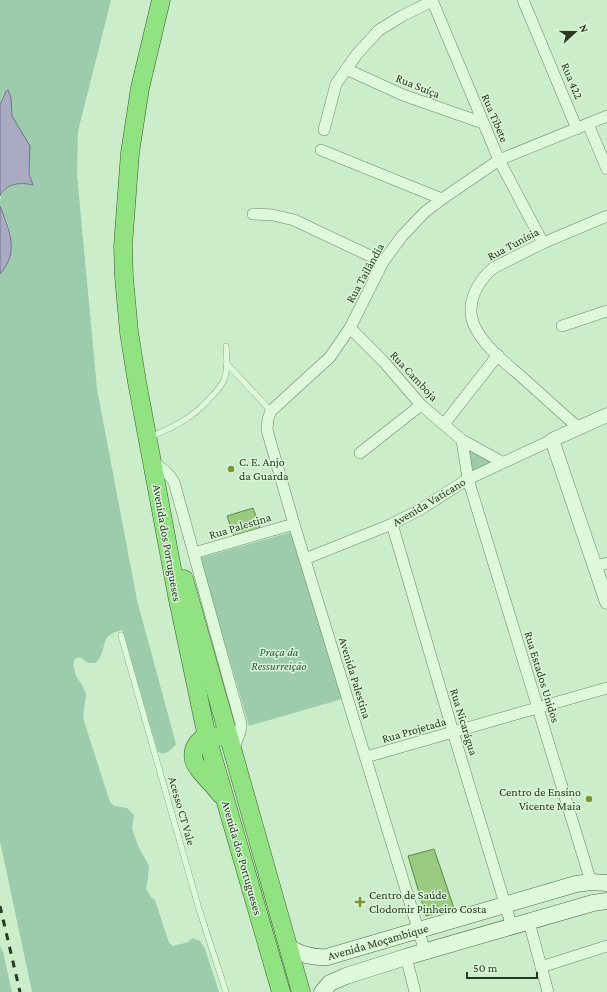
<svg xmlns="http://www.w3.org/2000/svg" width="607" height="992" viewBox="0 0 607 992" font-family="'Crimson Pro',serif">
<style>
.green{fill:#9dccad}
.water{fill:#aaabc2;stroke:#707190}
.building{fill:#9aca80;stroke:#5e8845}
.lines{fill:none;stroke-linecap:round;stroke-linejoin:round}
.service-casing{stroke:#68895e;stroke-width:6}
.minor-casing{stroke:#68895e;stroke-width:12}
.tertiary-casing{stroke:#68895e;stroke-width:15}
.secondary-casing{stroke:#4c6b41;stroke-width:17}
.trunk-casing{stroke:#3d5832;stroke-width:19}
.service{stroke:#def8dc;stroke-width:5.5}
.minor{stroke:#def8dc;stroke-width:11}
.tertiary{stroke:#def8dc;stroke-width:14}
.secondary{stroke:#def8dc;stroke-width:16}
.trunk{stroke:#90e380;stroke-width:18}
.rail{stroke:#283a21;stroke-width:3;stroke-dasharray:7 7;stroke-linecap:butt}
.poi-dot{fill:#7f9630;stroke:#daf5d8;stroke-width:1.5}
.labels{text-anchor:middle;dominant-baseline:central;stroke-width:3;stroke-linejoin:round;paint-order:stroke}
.street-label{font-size:12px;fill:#283a21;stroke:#daf5d8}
.poi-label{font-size:12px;fill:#283a21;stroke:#daf5d8;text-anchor:start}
.park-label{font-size:12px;font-style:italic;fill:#28563e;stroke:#daf5d8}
</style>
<rect width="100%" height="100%" fill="#cbedc9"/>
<g class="green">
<path d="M0,0H111L78,131L77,174L97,389L137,600L176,744C171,750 166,756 158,752L122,630C96,637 110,647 96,663H88L80,657L75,659L73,665L76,676L82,685L86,694L83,718L110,802L114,806L127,808L134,815L132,828L138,846L149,866L148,879L146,889L151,897L155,900L169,943L173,946L188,942L192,938L200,941L205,949L219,992H32L0,841V274C13,260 14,239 7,222C5,216 1,211 0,204C0,184 18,181 33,185L29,174L30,152L12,116L7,90L3,95L0,105Z"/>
<polygon points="468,449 495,464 474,474"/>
<polygon points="292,532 342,699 249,726 200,558"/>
<polygon points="0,946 3,952 12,992 0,992"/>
</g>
<g class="water">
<path d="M8,90L11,98L12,116L30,146L29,174L33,185C21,182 6,183 0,196V105L6,91Z"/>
<path d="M0,206C9,230 20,251 0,274Z"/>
</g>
<g class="building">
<polygon points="253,508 260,528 234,536 227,516"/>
<polygon points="434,849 454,908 426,916 408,856"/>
</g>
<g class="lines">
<defs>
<g id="service">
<polyline points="227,364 271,411"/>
<path d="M150,437C174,427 193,418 211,397C216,392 221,387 224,380C228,369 227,358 226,346"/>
<polyline points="121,635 199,909 226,992"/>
</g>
<g id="minor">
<polyline points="432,0 499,160 543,243"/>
<polyline points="523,0 577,129"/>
<polyline points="346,69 403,95 483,123"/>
<polyline points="588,124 607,169"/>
<polyline points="324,130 336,84 357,54 379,30 402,16 432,1"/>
<polyline points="321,150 442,199"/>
<polyline points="253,214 273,215 294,220 383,262"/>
<polyline points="562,326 607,311"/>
<polyline points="350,328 384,362 421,405 462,440 502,462"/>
<polyline points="444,424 498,355"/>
<path d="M579,428C560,412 542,395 524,379C506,363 484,347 474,325C465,304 477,282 493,268L543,243L607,216"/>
<polyline points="462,440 468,479 591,882"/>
<polyline points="360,453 421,405"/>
<path d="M152,462C162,467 168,472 174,482L241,724L240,732L233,750"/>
<polyline points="392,524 453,732 512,927"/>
<polyline points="194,553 294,524"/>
<polyline points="305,559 392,524 421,509 468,479 552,440"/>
<polyline points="595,566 607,563"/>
<polyline points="366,757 607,688"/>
<polyline points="529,922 548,992"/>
<polyline points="425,952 294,524 267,430 268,419 271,411 330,357 350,328 383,262 402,236 425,212 442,199 499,160 607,116"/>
<polyline points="406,957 415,992"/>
<polyline points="541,967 607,946"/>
</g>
<polyline id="tertiary" points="607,415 552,440 607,602"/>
<g id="secondary">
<path d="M288,947C301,954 311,958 327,957L576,884L591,882L607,883"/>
<polyline points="322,992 330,983 346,976 406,957 593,903 607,901"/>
</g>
<g id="trunk">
<polyline points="161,0 140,88 130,153 123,246 124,277 129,332 137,382 177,595 207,737 281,992"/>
<polyline points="184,579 301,992"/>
<path d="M218,737C204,732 190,746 194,760C197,771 213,783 220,794"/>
</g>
</defs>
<use href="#service" class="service-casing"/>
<use href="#minor" class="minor-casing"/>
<use href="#tertiary" class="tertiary-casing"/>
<use href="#secondary" class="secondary-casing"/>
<use href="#trunk" class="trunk-casing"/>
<use href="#service" class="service"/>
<use href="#minor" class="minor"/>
<use href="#tertiary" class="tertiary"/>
<use href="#secondary" class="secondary"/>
<use href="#trunk" class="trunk"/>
<polyline class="rail" points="0,906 20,992"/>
</g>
<g class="poi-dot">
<circle cx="231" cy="469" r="4"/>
<circle cx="589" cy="799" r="4"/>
<path d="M358 896h4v4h4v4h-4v4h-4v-4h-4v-4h4z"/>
</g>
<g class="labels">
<g class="street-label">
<text transform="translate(572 81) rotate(67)">Rua 422</text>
<text transform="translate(418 86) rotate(22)">Rua Suíça</text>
<text transform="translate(495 118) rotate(67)">Rua Tibete</text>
<text transform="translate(513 244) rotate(-28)">Rua Tunísia</text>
<text transform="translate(365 273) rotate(-61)">Rua Tailândia</text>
<text transform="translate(414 376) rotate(47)">Rua Camboja</text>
<text transform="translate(429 502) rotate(-31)">Avenida Vaticano</text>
<text transform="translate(240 526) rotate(-17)">Rua Palestina</text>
<text transform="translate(167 543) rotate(80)">Avenida dos Portugueses</text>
<text transform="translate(542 677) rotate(73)">Rua Estados Unidos</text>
<text transform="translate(355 678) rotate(73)">Avenida Palestina</text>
<text transform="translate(464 722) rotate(73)">Rua Nicarágua</text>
<text transform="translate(414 730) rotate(-16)">Rua Projetada</text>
<text transform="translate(182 811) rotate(74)">Acesso CT Vale</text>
<text transform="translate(242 858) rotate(74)">Avenida dos Portugueses</text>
<text transform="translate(378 942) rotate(-16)">Avenida Moçambique</text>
</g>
<g class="poi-label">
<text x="239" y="462">C. E. Anjo<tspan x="239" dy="14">da Guarda</tspan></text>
<text x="581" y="792" text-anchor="end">Centro de Ensino<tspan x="581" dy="14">Vicente Maia</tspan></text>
<text x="369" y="895">Centro de Saúde<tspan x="369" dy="14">Clodomir Pinheiro Costa</tspan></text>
</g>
<g class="park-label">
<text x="279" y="652">Praça da<tspan x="279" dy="14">Ressurreição</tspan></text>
</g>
</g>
<g transform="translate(575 32) rotate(69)" stroke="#daf5d8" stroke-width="3" paint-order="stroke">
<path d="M0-3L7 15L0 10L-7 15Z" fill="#283a21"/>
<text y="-6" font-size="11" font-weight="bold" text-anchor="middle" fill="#283a21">N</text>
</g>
<path d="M467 972v6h70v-6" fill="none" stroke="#283a21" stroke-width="2"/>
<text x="473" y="972" font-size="12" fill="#283a21" stroke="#daf5d8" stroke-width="3" paint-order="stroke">50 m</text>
</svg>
